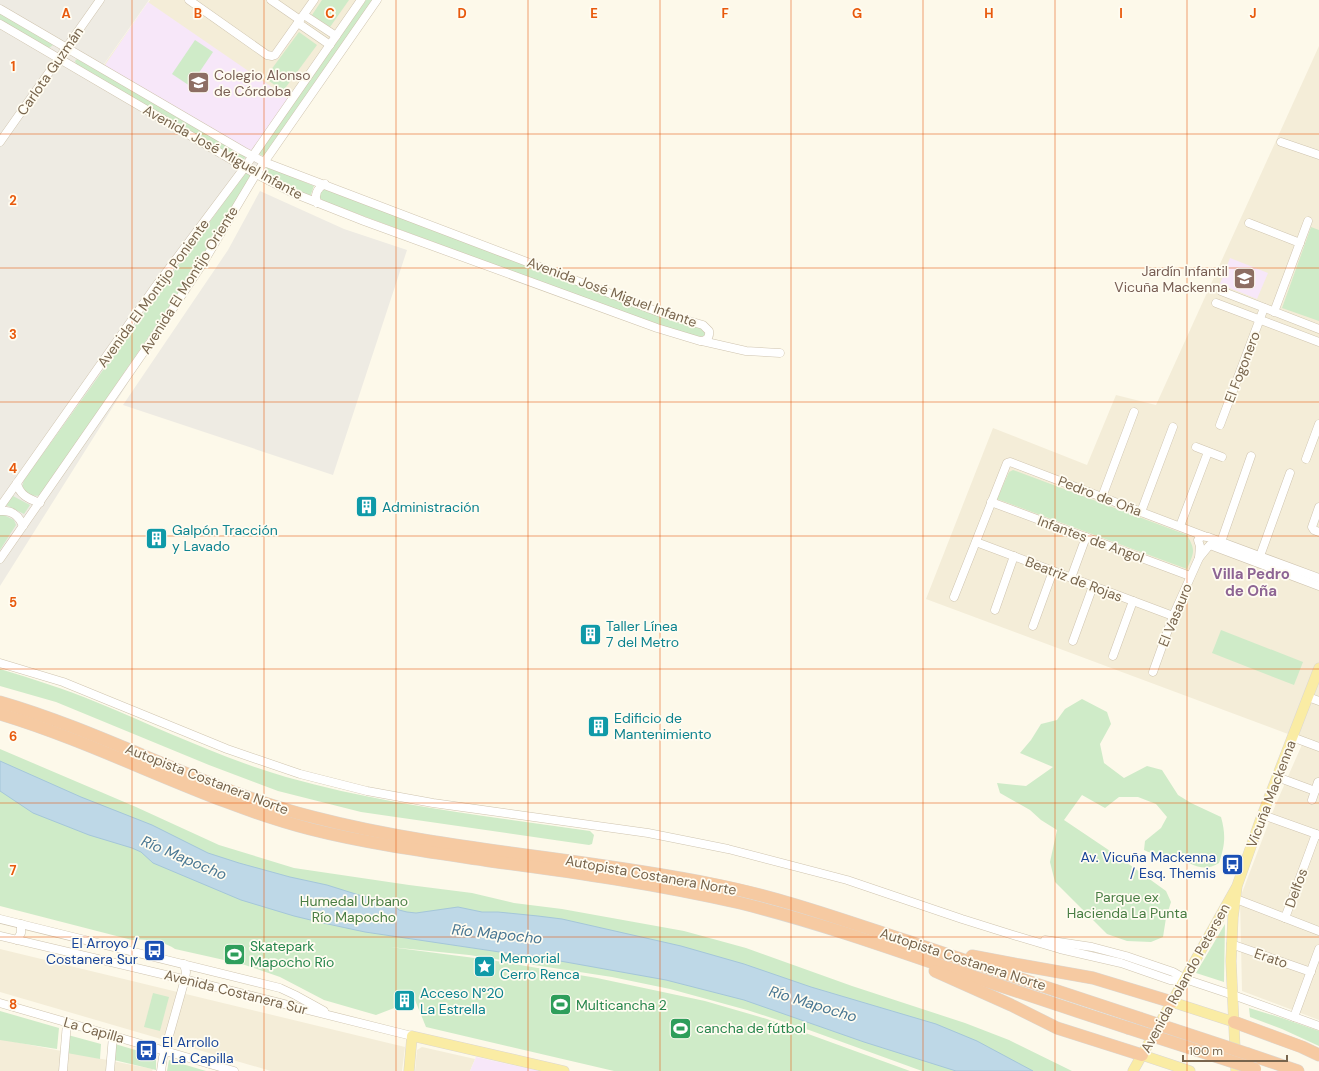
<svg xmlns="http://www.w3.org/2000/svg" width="1319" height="1071" viewBox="0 0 1319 1071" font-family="'DM Sans',sans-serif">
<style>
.residential{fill:#f4edd8}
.industrial{fill:#eeebe3}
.education{fill:#f7e7f9}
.green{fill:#cfebc8}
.water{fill:#bed8e7;stroke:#a4c6d9}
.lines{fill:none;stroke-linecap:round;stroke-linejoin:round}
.minor-casing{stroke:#cfc4af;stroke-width:9}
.major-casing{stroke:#dcd7d1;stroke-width:11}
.highway-casing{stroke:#dcd7d1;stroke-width:13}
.minor{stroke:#fff;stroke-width:8}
.major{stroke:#faeca4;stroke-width:10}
.highway{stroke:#f6caa2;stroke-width:12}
.highway-bridge-casing{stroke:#dcd7d1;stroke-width:13;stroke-linecap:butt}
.highway-bridge{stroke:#f6caa2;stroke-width:12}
.grid{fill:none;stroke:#e8590c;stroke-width:1;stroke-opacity:0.55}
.labels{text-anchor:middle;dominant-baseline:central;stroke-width:3.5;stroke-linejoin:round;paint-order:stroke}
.street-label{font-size:14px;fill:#78654d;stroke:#fffcf1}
.education-label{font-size:14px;fill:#785e54;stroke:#fffcf1;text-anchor:start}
.culture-label{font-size:14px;fill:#0d838f;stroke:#fffcf1;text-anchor:start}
.transit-label{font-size:14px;fill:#164399;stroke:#fffcf1;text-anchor:end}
.park-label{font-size:14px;fill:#497e44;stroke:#fffcf1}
.leisure-label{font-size:14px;fill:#27864d;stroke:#fffcf1;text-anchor:start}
.neighbourhood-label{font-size:15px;font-weight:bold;fill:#8e6594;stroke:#fffcf1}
.water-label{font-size:15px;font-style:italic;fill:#497793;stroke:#fffcf1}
.grid-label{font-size:13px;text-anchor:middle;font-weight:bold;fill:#e8590c;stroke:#fffcf1;stroke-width:3.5;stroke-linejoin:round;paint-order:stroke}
</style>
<rect width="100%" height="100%" fill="#fdf9ea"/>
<g class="residential">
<polygon points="150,0 358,0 289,99 103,66"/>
<polygon points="1319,46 1319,1020 1242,991 1240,898 1275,806 1304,740 926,599 993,428 1087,465 1116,395 1156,405"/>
<polygon points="0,949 405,1047 402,1071 271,1071 0,992"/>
<polygon points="0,1039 153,1069 152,1071 0,1071"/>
<polygon points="422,1047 475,1059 470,1071 415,1071 417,1050"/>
</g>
<g class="industrial">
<polygon points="0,0 149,0 102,67 267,162 0,586"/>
<polygon points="260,191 344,229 407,250 333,475 123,405 228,250"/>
</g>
<g class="education">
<polygon points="148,2 289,99 252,152 103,68"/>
<polygon points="1230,258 1268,273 1257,299 1220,284"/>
<polygon points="476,1057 540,1071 470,1071"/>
</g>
<g class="green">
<polygon points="322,0 349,0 330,27 312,15"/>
<polygon points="366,0 373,0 265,155 263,156 259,154 263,146"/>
<polygon points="0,12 52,42 53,45 49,48 0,20"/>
<polygon points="299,32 317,45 283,91 265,78"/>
<polygon points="195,40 213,52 190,86 172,74"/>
<polygon points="77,59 244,154 245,158 243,160 239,160 76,64 75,61"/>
<polygon points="269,167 314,186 310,197 265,176 264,170"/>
<path d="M247,172L250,174L251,177L207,251L42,493C37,499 30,494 24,492L22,487L24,480L245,173Z"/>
<polygon points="324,189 678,322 703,329 705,332 705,336 698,337 662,327 323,201 319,197 319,192"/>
<polygon points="1311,227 1319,230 1319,321 1282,308"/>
<path d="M1013,470L1187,535C1196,551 1194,552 1187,569L997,499L1009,472Z"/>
<polygon points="13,496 30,505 24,514 6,505"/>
<polygon points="0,513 14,520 16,525 0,550"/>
<polygon points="1221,630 1303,662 1294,685 1212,653"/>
<path d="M0,669C33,679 65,689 96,702C159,728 221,758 286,777C385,805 488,816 590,831L594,835L592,844L589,845L361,812L278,791L209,765L56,702L0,686Z"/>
<path d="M1082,699L1107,712L1111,724L1100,744L1104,763L1124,778L1147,766L1162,770L1178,795L1191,803L1221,817C1226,835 1225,845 1219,863C1202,874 1191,862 1175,858C1164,855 1154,855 1144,850L1145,841L1161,828L1167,817L1156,804L1138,797H1119L1105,808L1082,795L1064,820L1119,857L1166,891L1171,902L1166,918L1163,937L1151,942L1127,941L1107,934L1055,882L1050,862L1057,830L1041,820L1030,810L1000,793L997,783L1026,786L1053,767L1020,753L1031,740L1041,724L1057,720L1065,709Z"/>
<path d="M0,749L136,807L219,845L294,868L409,885L472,893L514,903L562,909L684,931L746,948L852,986L965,1023L1009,1040L1072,1071H922L809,1030L747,1010L670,989L612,977L469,955L390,947L490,960L597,978L705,1001L767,1019L910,1071H614L426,1027L415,1000L376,1015L324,1000L280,977L242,964L175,949C164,941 146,938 132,940L0,906Z"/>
<polygon points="1225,924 1224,982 1196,973"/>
<polygon points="153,993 169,997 160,1031 144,1027"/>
<polygon points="1249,1008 1282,1018 1319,1031 1319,1046 1282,1029 1250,1017"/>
<polygon points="0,1011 59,1028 57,1049 0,1040"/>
<polygon points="68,1035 101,1044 100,1059 67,1053"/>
<polygon points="115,1044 156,1056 156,1070 114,1060"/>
<polygon points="169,1060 206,1071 167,1071"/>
</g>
<polygon class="water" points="0,761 81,797 152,825 208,853 239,863 290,877 327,885 362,896 378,899 390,902 399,910 407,912 416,913 458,907 482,912 498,912 538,916 562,919 681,946 744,964 811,987 936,1024 977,1041 1033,1071 956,1071 864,1042 744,1000 666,980 560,961 365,932 323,923 294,916 241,900 153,863 141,852 132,848 89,835 33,813 0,791"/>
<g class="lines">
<defs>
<g id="minor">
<polyline points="189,0 267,55 272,56 275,55 314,0"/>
<polyline points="271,0 300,20"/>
<path d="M0,9L243,151L264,162L661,313L703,325L709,331C710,338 706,341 700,341L657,328L364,221L293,193L256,174L0,24"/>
<polyline points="304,15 336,36"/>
<polyline points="298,23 330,45"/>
<polyline points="0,142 100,0"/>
<polyline points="1281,142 1319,155"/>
<path d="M317,203C314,195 317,188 325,184"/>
<polyline points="1249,223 1300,243"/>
<polyline points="1221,291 1319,329"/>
<polyline points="1216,303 1319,342"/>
<polyline points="1274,312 1308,221"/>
<polyline points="702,341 746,351 780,353"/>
<polyline points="1220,425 1264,308"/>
<polyline points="1196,447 1222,457"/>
<polyline points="1306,459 1319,424"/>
<path d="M17,483C19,495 29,499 40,503"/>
<polyline points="1102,497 1134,412"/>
<polyline points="991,502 1190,576"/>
<polyline points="0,507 153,290 245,167 361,0"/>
<polyline points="1319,507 1312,527 1314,530 1319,532"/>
<path d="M0,511C11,510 19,515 23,526"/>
<polyline points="1141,512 1173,427"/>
<polyline points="1180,526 1208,452"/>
<polyline points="1208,537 1319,578"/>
<polyline points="976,542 1173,616"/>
<polyline points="1221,542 1251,456"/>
<polyline points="1210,545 1319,586"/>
<polyline points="1260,556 1290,473"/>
<polyline points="1199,558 1200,546 1198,540 1202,536 1207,537"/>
<polyline points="0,559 152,340 203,263 256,174 377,0"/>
<polyline points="1071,578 1086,537"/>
<polyline points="954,597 1007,463 1010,462 1204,536"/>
<polyline points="995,610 1014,556"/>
<polyline points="1033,626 1053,571"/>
<polyline points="1073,641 1093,586"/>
<polyline points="1113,656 1133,601"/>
<polyline points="0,663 63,682 227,749 300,774 367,791 433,803 648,833 728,849 847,880 962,919 1013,935 1060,949 1121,963 1170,980 1177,981 1185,979"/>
<polyline points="1153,672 1173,616 1199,558 1208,547"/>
<polyline points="1308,697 1319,701"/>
<polyline points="1292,737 1319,747"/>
<polyline points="1277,777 1315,791"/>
<polyline points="1312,800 1318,782"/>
<polyline points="1263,815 1319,835"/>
<polyline points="1236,899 1319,931"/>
<polyline points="1285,918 1316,834"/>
<polyline points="0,919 280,988 295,995 324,1011"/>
<polyline points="0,936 204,984 412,1036"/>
<polyline points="17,940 21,933 21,924"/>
<polyline points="1045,940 1092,947 1126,956 1173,972 1185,979 1233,995 1319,1026"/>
<polyline points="1231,944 1311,972"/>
<polyline points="0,1003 234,1071"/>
<polyline points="1294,1017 1319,949"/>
<polyline points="63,1071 67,1023"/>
<polyline points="110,1071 113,1036"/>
<polyline points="161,1071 163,1057 185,979 186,972 184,964"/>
</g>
<g id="major">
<polyline points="1172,1002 1234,1022"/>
<polyline points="1142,1055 1190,1071"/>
<polyline points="409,1071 412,1036 564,1071"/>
<polyline points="1133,1071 1236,888"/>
<polyline points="1236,1071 1231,961 1233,917 1237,886 1260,821 1319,668"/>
</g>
<g id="highway">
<path d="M0,702C107,733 205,790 313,817C444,851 580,857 712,884C779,897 843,920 907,941C984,967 1061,992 1139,1018"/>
<path d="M0,714C106,746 203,801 310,829C369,844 430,852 490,861C574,872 658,884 740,903C813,921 884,946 954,970C1012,990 1070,1009 1128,1028"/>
<polyline points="972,956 1020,965 1093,978 1172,1002"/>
<polyline points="935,971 1011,1005 1057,1028 1142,1055"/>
<polyline points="1234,1022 1302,1047 1319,1055"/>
<polyline points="1248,1054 1298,1071"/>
</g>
</defs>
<use href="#minor" class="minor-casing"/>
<use href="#major" class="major-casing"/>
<use href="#highway" class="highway-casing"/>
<use href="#minor" class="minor"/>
<use href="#major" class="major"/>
<use href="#highway" class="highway"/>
<defs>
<g id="highway-bridge">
<polyline points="1139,1018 1248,1054"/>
<polyline points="1128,1028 1255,1069"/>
</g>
</defs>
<use href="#highway-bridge" class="highway-bridge-casing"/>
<use href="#highway-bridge" class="highway-bridge"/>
</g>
<path class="grid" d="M132,0V1071M264,0V1071M396,0V1071M528,0V1071M660,0V1071M791,0V1071M923,0V1071M1055,0V1071M1187,0V1071M0,134H1319M0,268H1319M0,402H1319M0,536H1319M0,669H1319M0,803H1319M0,937H1319"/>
<defs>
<symbol id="school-square" viewBox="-11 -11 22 22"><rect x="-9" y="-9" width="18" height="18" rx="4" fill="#8d6e63" stroke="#fffcf1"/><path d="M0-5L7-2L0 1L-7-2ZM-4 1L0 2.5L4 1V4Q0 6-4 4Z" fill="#fff"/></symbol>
<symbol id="building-square" viewBox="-11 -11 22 22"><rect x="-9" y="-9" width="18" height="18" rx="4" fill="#0f9aa8" stroke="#fffcf1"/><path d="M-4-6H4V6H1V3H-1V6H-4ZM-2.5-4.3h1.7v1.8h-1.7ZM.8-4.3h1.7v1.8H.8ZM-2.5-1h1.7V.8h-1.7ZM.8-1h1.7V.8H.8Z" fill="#fff"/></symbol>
<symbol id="bus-square" viewBox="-11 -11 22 22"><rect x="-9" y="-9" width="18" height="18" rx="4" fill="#1a4fb4" stroke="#fffcf1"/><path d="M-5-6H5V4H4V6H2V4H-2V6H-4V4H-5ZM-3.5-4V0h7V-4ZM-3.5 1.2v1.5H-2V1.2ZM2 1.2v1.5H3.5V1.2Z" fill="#fff"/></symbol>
<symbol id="stadium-square" viewBox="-11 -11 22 22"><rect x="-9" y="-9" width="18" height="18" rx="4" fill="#2e9e5b" stroke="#fffcf1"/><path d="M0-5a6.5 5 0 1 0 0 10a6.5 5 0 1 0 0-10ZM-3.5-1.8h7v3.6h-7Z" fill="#fff"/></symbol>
<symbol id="sight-square" viewBox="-11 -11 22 22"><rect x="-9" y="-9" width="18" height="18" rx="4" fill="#0f9aa8" stroke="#fffcf1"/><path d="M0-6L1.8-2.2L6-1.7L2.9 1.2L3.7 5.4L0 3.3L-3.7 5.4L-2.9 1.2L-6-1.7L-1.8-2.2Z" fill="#fff"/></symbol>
</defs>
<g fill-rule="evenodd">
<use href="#school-square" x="186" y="70" width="25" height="25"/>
<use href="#school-square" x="1232" y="266" width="25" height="25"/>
<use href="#building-square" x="354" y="494" width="25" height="25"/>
<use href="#building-square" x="144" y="526" width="25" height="25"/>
<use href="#building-square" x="578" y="622" width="25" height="25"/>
<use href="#building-square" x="586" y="714" width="25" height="25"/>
<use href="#bus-square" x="1220" y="852" width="25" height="25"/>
<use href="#bus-square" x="142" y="938" width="25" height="25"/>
<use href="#stadium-square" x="222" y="942" width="25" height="25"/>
<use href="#sight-square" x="472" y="954" width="25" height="25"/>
<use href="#building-square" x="392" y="988" width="25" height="25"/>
<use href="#stadium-square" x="548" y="992" width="25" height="25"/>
<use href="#stadium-square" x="668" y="1016" width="25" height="25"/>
<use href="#bus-square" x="134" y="1038" width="25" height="25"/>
</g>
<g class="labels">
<g class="street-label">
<text transform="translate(50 71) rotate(-55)">Carlota Guzmán</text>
<text transform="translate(223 152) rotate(29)">Avenida José Miguel Infante</text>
<text transform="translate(189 280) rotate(-58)">Avenida El Montijo Oriente</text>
<text transform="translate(612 292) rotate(20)">Avenida José Miguel Infante</text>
<text transform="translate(153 293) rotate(-54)">Avenida El Montijo Poniente</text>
<text transform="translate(1242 367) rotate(-69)">El Fogonero</text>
<text transform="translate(1100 496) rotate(21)">Pedro de Oña</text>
<text transform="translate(1091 539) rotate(20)">Infantes de Angol</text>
<text transform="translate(1074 579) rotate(21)">Beatriz de Rojas</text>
<text transform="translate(1175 615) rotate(-68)">El Vasauro</text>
<text transform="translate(207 779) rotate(21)">Autopista Costanera Norte</text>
<text transform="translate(1271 794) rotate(-69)">Vicuña Mackenna</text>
<text transform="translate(651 875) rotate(10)">Autopista Costanera Norte</text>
<text transform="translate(1296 888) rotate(-70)">Delfos</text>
<text transform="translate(1271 958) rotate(19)">Erato</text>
<text transform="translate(963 959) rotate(18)">Autopista Costanera Norte</text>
<text transform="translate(1185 978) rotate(-61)">Avenida Rolando Petersen</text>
<text transform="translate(236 992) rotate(14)">Avenida Costanera Sur</text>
<text transform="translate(94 1030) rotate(16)">La Capilla</text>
</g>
<g class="education-label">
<text x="214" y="75">Colegio Alonso<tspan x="214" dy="16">de Córdoba</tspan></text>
<text x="1228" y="271" text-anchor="end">Jardín Infantil<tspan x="1228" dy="16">Vicuña Mackenna</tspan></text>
</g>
<g class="culture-label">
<text x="382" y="507">Administración</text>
<text x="172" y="530">Galpón Tracción<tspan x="172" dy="16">y Lavado</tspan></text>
<text x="606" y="626">Taller Línea<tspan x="606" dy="16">7 del Metro</tspan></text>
<text x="614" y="718">Edificio de<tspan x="614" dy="16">Mantenimiento</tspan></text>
<text x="500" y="958">Memorial<tspan x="500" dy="16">Cerro Renca</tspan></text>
<text x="420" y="993">Acceso N°20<tspan x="420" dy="16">La Estrella</tspan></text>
</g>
<g class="transit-label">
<text x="1216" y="857">Av. Vicuña Mackenna<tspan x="1216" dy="16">/ Esq. Themis</tspan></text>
<text x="138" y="943">El Arroyo /<tspan x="138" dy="16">Costanera Sur</tspan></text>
<text x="162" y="1042" text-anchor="start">El Arrollo<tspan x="162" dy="16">/ La Capilla</tspan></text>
</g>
<g class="park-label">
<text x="1127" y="897">Parque ex<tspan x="1127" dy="16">Hacienda La Punta</tspan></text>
<text x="354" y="901">Humedal Urbano<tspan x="354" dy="16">Río Mapocho</tspan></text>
</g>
<g class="leisure-label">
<text x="250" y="946">Skatepark<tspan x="250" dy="16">Mapocho Río</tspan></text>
<text x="576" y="1005">Multicancha 2</text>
<text x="696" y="1028">cancha de fútbol</text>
</g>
<g class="neighbourhood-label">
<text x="1251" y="574">Villa Pedro<tspan x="1251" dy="17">de Oña</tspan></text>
</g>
<g class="water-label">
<text transform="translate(184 858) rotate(23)">Río Mapocho</text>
<text transform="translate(497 934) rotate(6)">Río Mapocho</text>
<text transform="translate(813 1004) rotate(17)">Río Mapocho</text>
</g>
</g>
<g class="grid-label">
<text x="66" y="18">A</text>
<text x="198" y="18">B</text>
<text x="330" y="18">C</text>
<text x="462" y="18">D</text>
<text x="594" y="18">E</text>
<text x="725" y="18">F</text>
<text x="857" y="18">G</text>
<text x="989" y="18">H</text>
<text x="1121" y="18">I</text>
<text x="1253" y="18">J</text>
<text x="13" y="71">1</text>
<text x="13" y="205">2</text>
<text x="13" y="339">3</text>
<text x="13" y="473">4</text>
<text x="13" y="607">5</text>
<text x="13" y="741">6</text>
<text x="13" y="875">7</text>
<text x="13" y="1009">8</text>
</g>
<path d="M1183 1055v6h104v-6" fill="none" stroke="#78654d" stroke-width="2"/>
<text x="1189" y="1055" font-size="12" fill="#78654d" stroke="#fffcf1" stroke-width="3" paint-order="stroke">100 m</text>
</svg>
